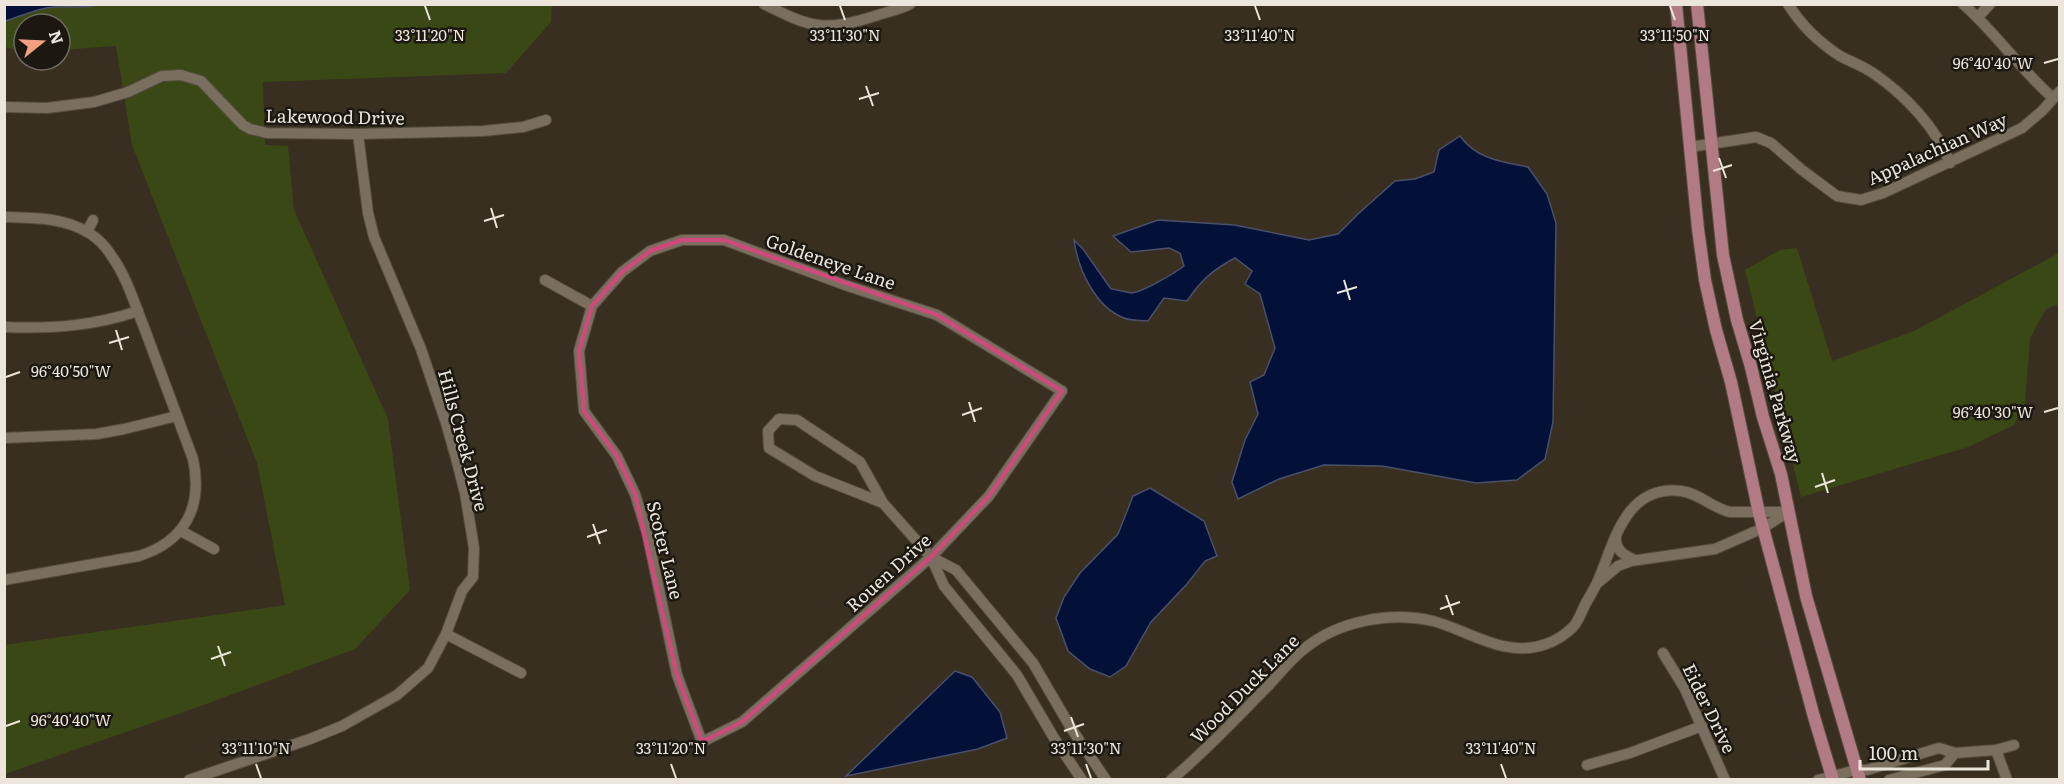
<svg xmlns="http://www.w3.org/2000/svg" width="2064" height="784" viewBox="0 0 2064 784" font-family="Literata,serif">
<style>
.green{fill:#3a4816}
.water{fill:#031038;stroke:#495069;stroke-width:1.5}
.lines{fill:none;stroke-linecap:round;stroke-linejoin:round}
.minor-casing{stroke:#554d40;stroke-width:12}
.major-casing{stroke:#554d40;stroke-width:14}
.minor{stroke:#7a6f5e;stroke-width:10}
.major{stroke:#b27b83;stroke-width:12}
.marked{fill:none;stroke:#cc4b7b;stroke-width:4.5;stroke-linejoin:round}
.ticks{fill:none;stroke:#ebe5db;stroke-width:2}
.labels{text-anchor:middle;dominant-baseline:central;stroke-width:5;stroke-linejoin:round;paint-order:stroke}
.street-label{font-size:18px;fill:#ebe5db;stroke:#1c1811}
.ticks-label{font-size:15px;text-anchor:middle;fill:#ebe5db;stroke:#1c1811;stroke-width:5;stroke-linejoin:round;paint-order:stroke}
</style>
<rect width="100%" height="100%" fill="#392f20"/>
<g class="green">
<polygon points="5,5 552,5 551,22 506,73 263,82 265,145 288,146 294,210 388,419 410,590 355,649 198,707 5,774 4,645 285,605 257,463 132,145 116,46 60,50 60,24 24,24 24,52 5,47"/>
<polygon points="1797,248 1832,361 1914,331 2059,253 2059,304 2046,309 2030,338 2025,403 2014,425 1968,447 1801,497 1745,270 1780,250"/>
</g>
<g class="water">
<path d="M4,5L5,4L98,5C81,9 64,5 46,8C32,11 18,17 5,21Z"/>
<path d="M1460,136C1476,159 1503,162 1528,167L1547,194L1556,223L1553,422L1545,459L1517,480L1476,483L1382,466L1324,465L1279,479L1238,499L1232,482L1245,440L1258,414L1250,382L1264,375L1275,348L1260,294L1245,284L1252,271L1235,258C1214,269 1200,281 1187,301L1164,298L1148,321C1141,320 1131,321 1124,318C1095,307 1078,269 1074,240L1083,249L1111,289C1118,290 1125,292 1131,293C1141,293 1175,273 1184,266L1180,253L1169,248L1131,252L1113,236L1158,220L1234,225L1309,240L1338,234L1358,214L1395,181L1415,179L1434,172L1439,150Z"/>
<polygon points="1150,488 1204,521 1217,556 1205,561 1187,584 1151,622 1126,666 1110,677 1090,669 1068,651 1056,618 1064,597 1080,573 1118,534 1133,496"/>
<polygon points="955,671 972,677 1000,712 1007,738 978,749 846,776"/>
</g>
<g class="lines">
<defs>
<g id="minor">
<path d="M764,4C811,28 824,32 875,16C886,12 899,10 910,4"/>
<path d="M1788,4C1801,25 1820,43 1840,56C1851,62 1863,66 1873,73C1904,94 1936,127 1950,163"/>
<path d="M1963,4C1996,33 2020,69 2053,98"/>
<polyline points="1978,17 1990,4"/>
<polyline points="4,107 47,108 94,102 128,92 162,76 181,75 201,81 243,125 250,129 267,133 358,134 483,131 523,127 546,120"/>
<polyline points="1690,147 1756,137 1771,143 1802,170 1837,196 1861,200 1883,193 2022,128 2042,111 2060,91"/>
<path d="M4,217C33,218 63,217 89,233C97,238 106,247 111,255C127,277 135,305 145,330C161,373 177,416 193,459C203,506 186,541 139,556L4,580"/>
<polyline points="87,232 93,220"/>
<polygon points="682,240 724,240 845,285 937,315 1062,391 989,496 931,557 742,722 702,742 677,675 647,533 635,494 617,456 584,411 579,351 592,306 622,272 650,251"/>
<polyline points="545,280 592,306"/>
<path d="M4,327C51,329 94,326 138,311"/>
<polyline points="4,438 97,434 124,429 177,416"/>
<polyline points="883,503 860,462 797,420 779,419 768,431 769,448 815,476 883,503 931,557 944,586 1017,675 1054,738 1082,780"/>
<polyline points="181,531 214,549"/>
<path d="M1616,536C1615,550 1623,555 1635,560"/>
<polyline points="931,557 956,570 1033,663 1071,728 1106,780"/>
<polyline points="1599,582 1618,566 1631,561 1715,549 1763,528 1788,512"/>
<polyline points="446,634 521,673"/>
<polyline points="1663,653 1685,689 1725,780"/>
<polyline points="1996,750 2007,780"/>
<polyline points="1587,765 1630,753 1702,726"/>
<polyline points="189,780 310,739 342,726 397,695 428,668 446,634 462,591 473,577 474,548 465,493 456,458 446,423 421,349 374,237 368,213 358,134"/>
<path d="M1171,780C1206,751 1237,717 1269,685C1280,673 1291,659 1304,649C1338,621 1390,611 1433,621C1470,631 1506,659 1546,644C1555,641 1566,634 1573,627C1578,622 1581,613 1584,607C1588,599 1593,591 1597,583C1614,545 1624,484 1681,491C1699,493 1712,508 1730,512H1788"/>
<polyline points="1818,780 1856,770 1867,770 1939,748 1955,753 1996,750 2014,745"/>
<polyline points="1889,780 1945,765 1955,753"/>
</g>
<g id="major">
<polyline points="1676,4 1698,229 1705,280 1716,330 1731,382 1759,513 1814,717 1833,780"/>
<polyline points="1697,4 1723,255 1737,320 1751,367 1763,417 1781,474 1806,596 1860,780"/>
</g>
</defs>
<use href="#minor" class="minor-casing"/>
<use href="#major" class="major-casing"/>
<use href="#minor" class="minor"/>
<use href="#major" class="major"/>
</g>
<path class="marked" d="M682,240H724L937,315L1062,391L989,496L931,557L742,722L702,742L677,675L635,494L617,456L584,411L579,351L592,306L622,272L650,251Z"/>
<path class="ticks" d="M425,6L430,20M840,6L845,20M1255,6L1260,20M1670,6L1675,20M2044,63L2058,59M866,86L873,106M859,99L879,93M1719,158L1726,178M1713,171L1732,165M491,208L497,228M484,221L504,215M1344,280L1350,300M1337,293L1357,287M116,330L122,350M109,343L129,337M6,377L20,372M969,402L975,422M2044,412L2058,408M962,415L982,408M1822,473L1828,493M1815,487L1835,480M593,524L600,544M587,537L607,530M1446,595L1453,615M1440,609L1460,602M218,646L225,666M211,659L231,652M1071,717L1078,737M6,726L20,721M1064,731L1084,724M256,764L261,778M671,764L676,778M1086,764L1091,778M1501,764L1506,778"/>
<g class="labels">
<g class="street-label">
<text transform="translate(335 116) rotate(1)">Lakewood Drive</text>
<text transform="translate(1937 148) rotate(-24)">Appalachian Way</text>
<text transform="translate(831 261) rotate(19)">Goldeneye Lane</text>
<text transform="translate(1776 391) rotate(74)">Virginia Parkway</text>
<text transform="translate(464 440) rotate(75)">Hills Creek Drive</text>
<text transform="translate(666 550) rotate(76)">Scoter Lane</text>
<text transform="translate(888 572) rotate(-42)">Rouen Drive</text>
<text transform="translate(1244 688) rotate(-45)">Wood Duck Lane</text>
<text transform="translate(1710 708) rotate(64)">Eider Drive</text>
</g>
</g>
<g class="ticks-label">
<text x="430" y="41">33°11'20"N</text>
<text x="845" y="41">33°11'30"N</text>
<text x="1260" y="41">33°11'40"N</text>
<text x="1675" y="41">33°11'50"N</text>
<text x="1993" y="69">96°40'40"W</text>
<text x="71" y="377">96°40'50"W</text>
<text x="1993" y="418">96°40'30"W</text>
<text x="71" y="726">96°40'40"W</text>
<text x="256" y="754">33°11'10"N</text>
<text x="671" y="754">33°11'20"N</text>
<text x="1086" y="754">33°11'30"N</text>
<text x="1501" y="754">33°11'40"N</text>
</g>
<rect width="2064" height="784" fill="none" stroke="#ebe5db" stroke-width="12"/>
<g transform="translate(42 42) rotate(72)"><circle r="28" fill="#1c1811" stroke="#6f6a62" stroke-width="1.5"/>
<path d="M0-4.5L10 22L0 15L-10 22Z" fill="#f3a081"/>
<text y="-9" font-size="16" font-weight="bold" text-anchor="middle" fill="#ebe5db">N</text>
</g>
<path d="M1860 760v9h128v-9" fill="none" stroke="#ebe5db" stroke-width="3"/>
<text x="1869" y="760" font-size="18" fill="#ebe5db" stroke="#1c1811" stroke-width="4.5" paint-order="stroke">100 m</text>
</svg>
